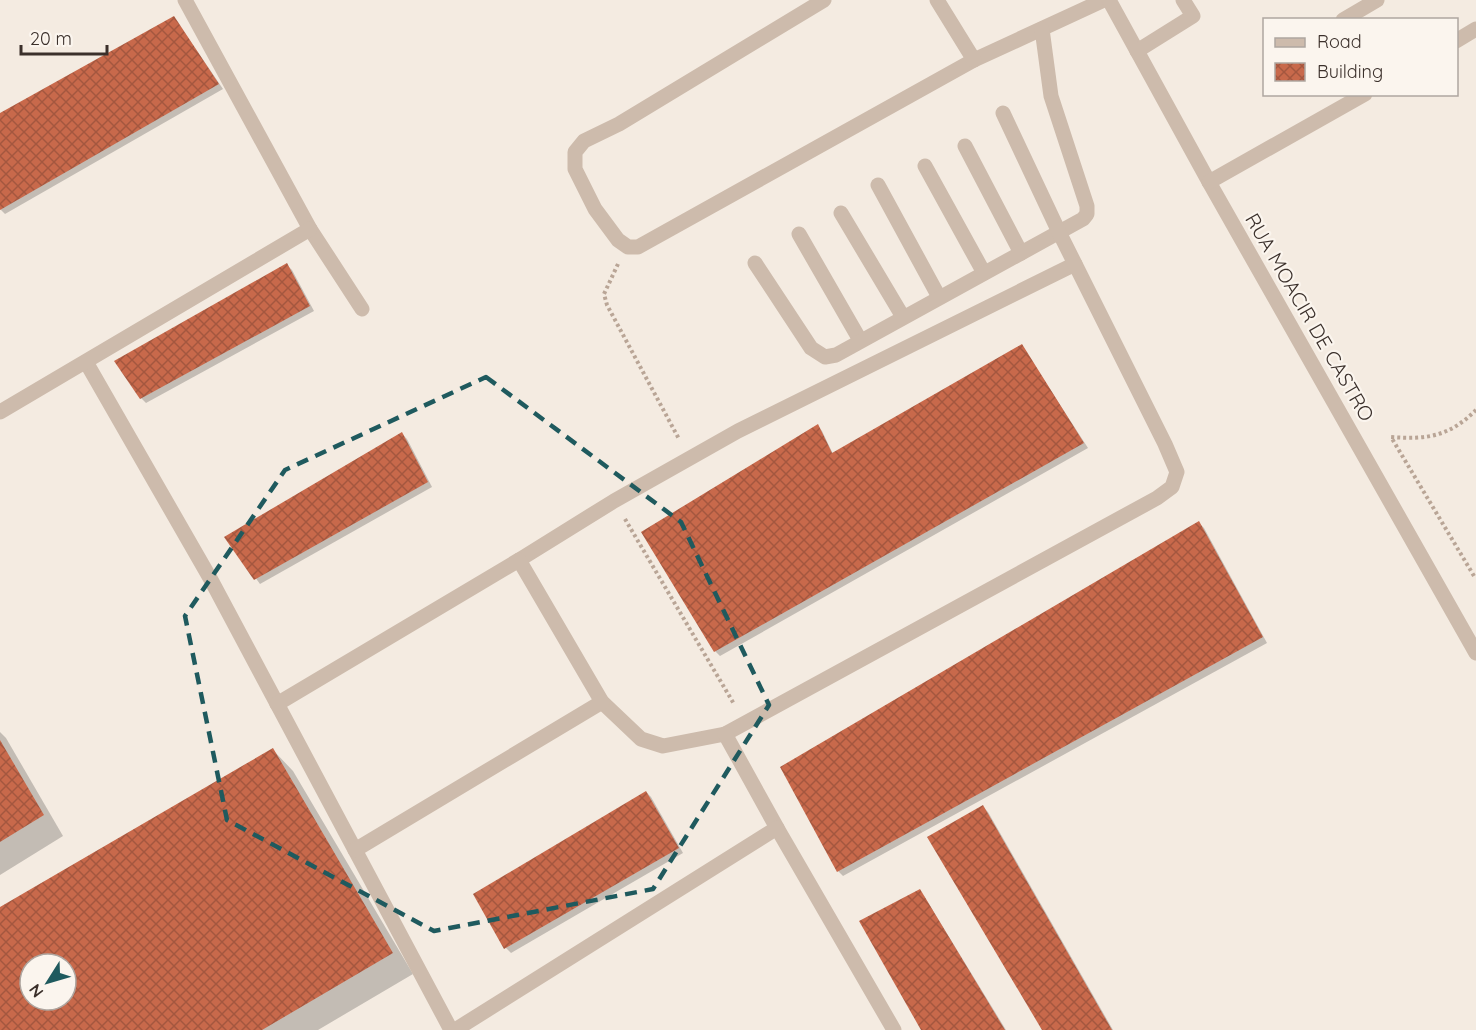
<svg xmlns="http://www.w3.org/2000/svg" width="1476" height="1030" viewBox="0 0 1476 1030" font-family="Quicksand,sans-serif">
<style>
.shadow{fill:#0003;fill-rule:evenodd}
.building{fill:url(#building-cross-hatch);fill-rule:evenodd}
.lines{fill:none;stroke-linecap:round;stroke-linejoin:round}
.path{stroke:#b9a596;stroke-width:4;stroke-dasharray:3 3;stroke-linecap:butt}
.minor{stroke:#cdbbac;stroke-width:15}
.marked{fill:none;stroke:#1f5a5e;stroke-width:4.5;stroke-dasharray:12 8;stroke-linejoin:round}
.labels{text-anchor:middle;dominant-baseline:central;stroke-width:4.5;stroke-linejoin:round;paint-order:stroke}
.street-label{font-size:20px;fill:#3b302b;stroke:#fbf5ee}
</style>
<defs>
<pattern id="building-cross-hatch" width="8" height="8" patternUnits="userSpaceOnUse" patternTransform="scale(1.5)"><rect width="8" height="8" fill="#c8694b"/><path d="M0 0l8 8M0 8l8-8" fill="none" stroke="#a4573f"/></pattern>
</defs>
<rect width="100%" height="100%" fill="#f4ebe1"/>
<g class="shadow">
<polygon points="178,23 223,89 5,214 0,209 0,114"/>
<polygon points="287,265 292,270 314,311 146,403 141,398 117,361"/>
<polygon points="1022,346 1088,448 720,656 715,651 818,426 822,431 833,454"/>
<polygon points="402,434 407,439 432,487 260,584 226,537"/>
<polygon points="1199,523 1204,528 1267,643 843,876 838,871"/>
<polygon points="0,732 6,738 63,836 0,875"/>
<path d="M273,750L293,771L413,974L318,1030H0V909ZM30,964H66V1000H30Z"/>
<polygon points="646,792 651,797 683,853 511,953 506,948 475,894"/>
<polygon points="983,807 988,812 1113,1030 1044,1030"/>
<polygon points="924,896 1006,1030 923,1030"/>
</g>
<g class="building">
<polygon points="174,16 219,84 0,210 0,113"/>
<polygon points="287,263 310,306 140,399 114,361"/>
<polygon points="1022,344 1084,443 714,652 641,532 818,424 832,453"/>
<polygon points="402,432 428,482 254,580 224,537"/>
<polygon points="1199,521 1263,637 837,872 780,767"/>
<polygon points="0,740 44,815 0,842"/>
<path d="M273,748L393,953L262,1030H0V907ZM30,964H66V1000H30Z"/>
<polygon points="646,791 679,848 504,949 473,894"/>
<polygon points="983,805 1112,1030 1042,1030 927,837"/>
<polygon points="920,889 1005,1030 921,1030 859,921"/>
</g>
<g class="lines">
<g class="path">
<polyline points="618,264 604,294 607,305 679,439"/>
<polyline points="625,519 734,704"/>
<path d="M1474,576L1391,437C1427,440 1450,436 1476,410"/>
</g>
<g class="minor">
<polyline points="185,0 310,229 362,309"/>
<polyline points="824,0 619,124 584,141 575,152 575,169 595,209 618,240 628,247 638,247 974,60 1104,0"/>
<polyline points="937,0 974,60"/>
<polyline points="1109,0 1209,182 1476,653"/>
<polyline points="1343,20 1377,0"/>
<polyline points="1456,41 1476,29"/>
<polyline points="1137,51 1193,16 1183,0"/>
<polyline points="965,146 1021,253"/>
<polyline points="925,166 984,273"/>
<polyline points="1209,182 1365,94"/>
<polyline points="878,185 939,297"/>
<polyline points="841,213 903,317"/>
<polyline points="799,234 860,340"/>
<polyline points="755,263 811,348 825,357 836,355 1083,219 1087,214 1087,206 1051,96 1042,29"/>
<polyline points="86,362 210,578 451,1030"/>
<polyline points="0,412 310,229"/>
<polyline points="519,560 614,501 738,431 1075,264"/>
<polyline points="277,704 519,560 602,702 641,739 663,746 725,734 1157,498 1172,487 1177,472 1165,444 1059,232 1003,113"/>
<polyline points="725,734 777,828"/>
<polyline points="355,850 602,702"/>
<polyline points="455,1030 777,828 894,1030"/>
</g>
</g>
<path class="marked" d="M486,377L681,522L769,705L653,889L434,931L227,820L185,616L285,470Z"/>
<g class="labels">
<g class="street-label">
<text transform="translate(1310 317) rotate(60)">RUA MOACIR DE CASTRO</text>
</g>
</g>
<rect x="1263" y="18" width="195" height="78" fill="#fbf5ee" stroke="#aea6a0" stroke-width="1.5"/>
<rect x="1275" y="38" width="30" height="9" fill="#cdbbac" stroke="#aea6a0" stroke-width="1.5"/>
<text x="1317" y="48" font-size="18" fill="#3b302b">Road</text>
<rect x="1275" y="63" width="30" height="18" fill="url(#building-cross-hatch)" stroke="#aea6a0" stroke-width="1.5"/>
<text x="1317" y="78" font-size="18" fill="#3b302b">Building</text>
<g transform="translate(48 982) rotate(233)"><circle r="28" fill="#fbf5ee" stroke="#aea6a0" stroke-width="1.5"/>
<path d="M0-4.5L10 22L0 15L-10 22Z" fill="#1f5a5e"/>
<text y="-9" font-size="16" font-weight="bold" text-anchor="middle" fill="#3b302b">N</text>
</g>
<path d="M21 45v9h86v-9" fill="none" stroke="#3b302b" stroke-width="3"/>
<text x="30" y="45" font-size="18" fill="#3b302b" stroke="#fbf5ee" stroke-width="4.5" paint-order="stroke">20 m</text>
</svg>
